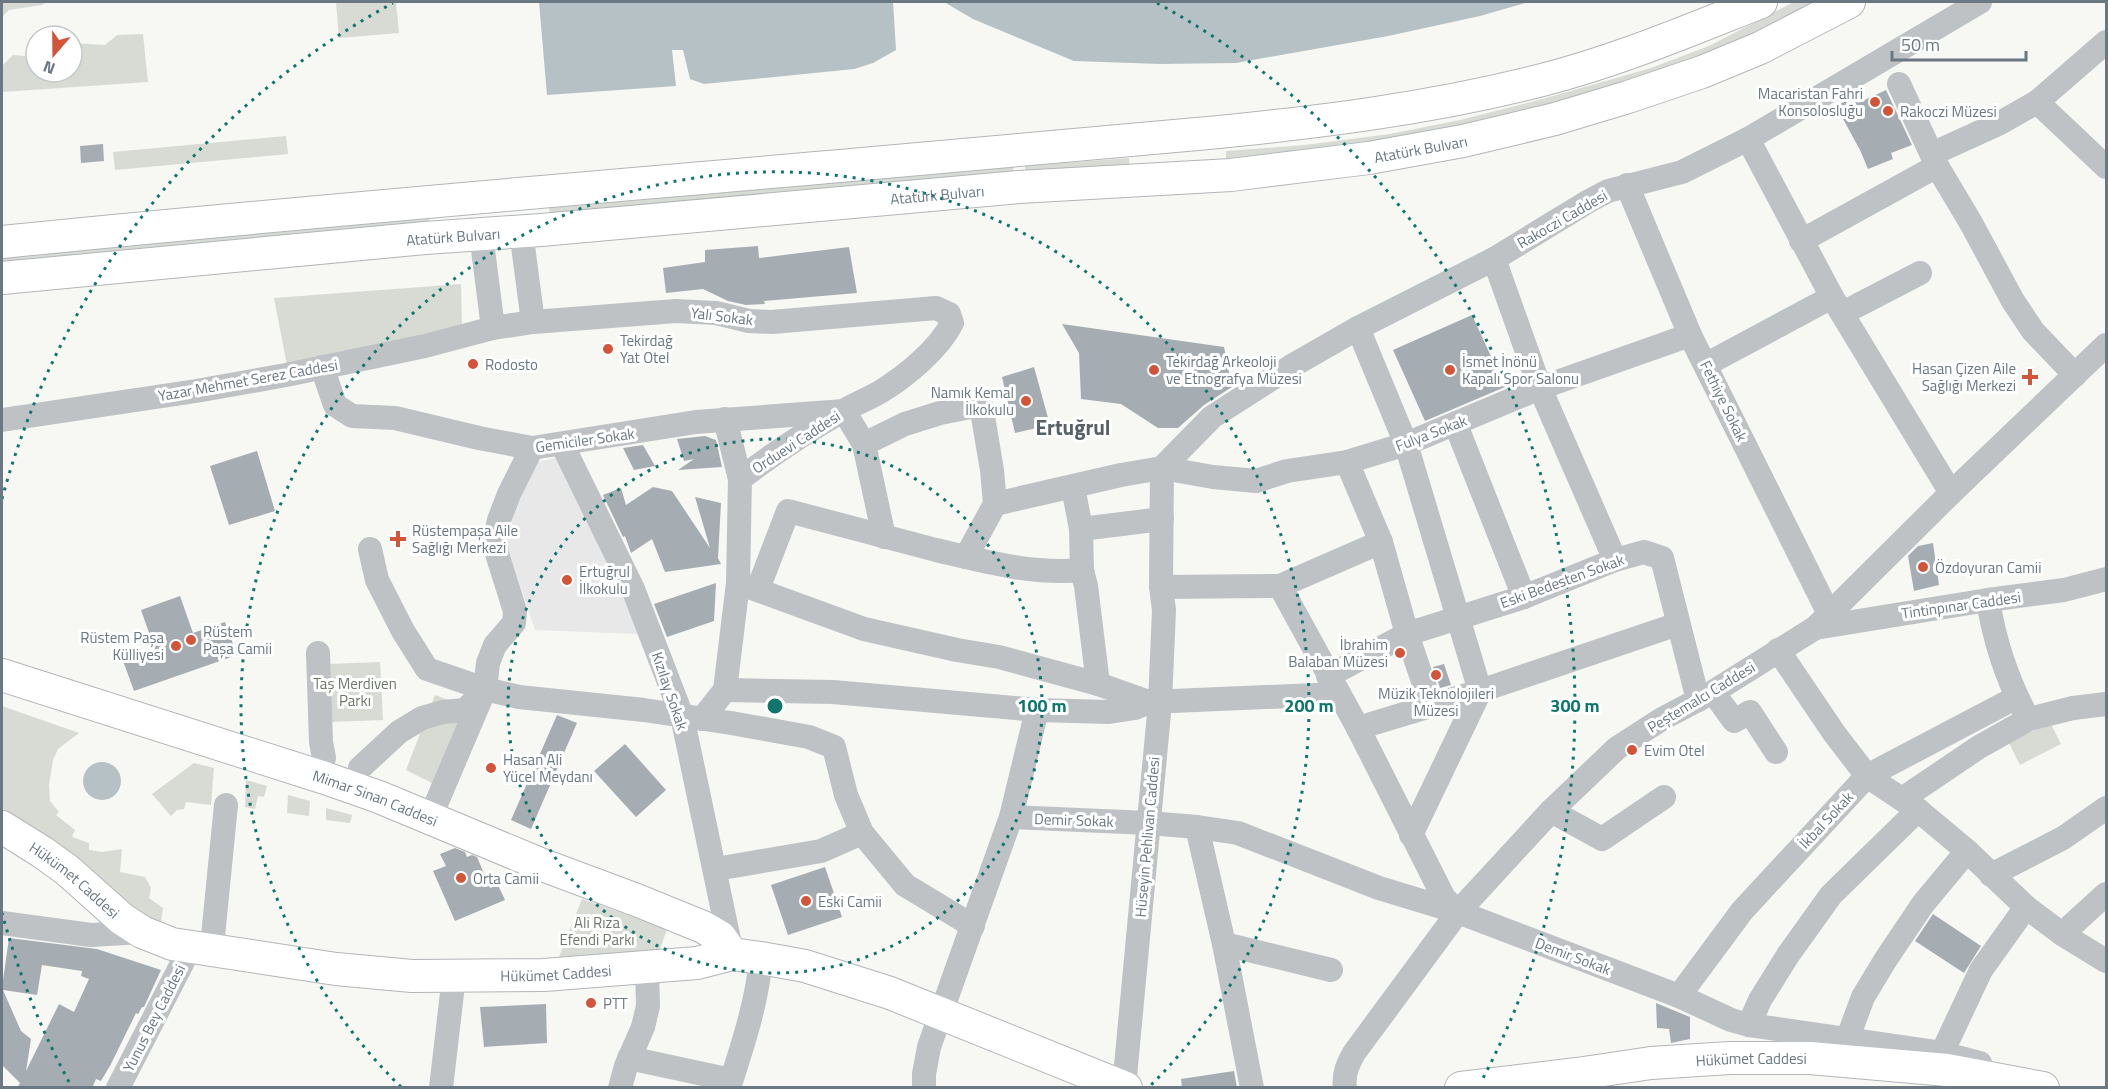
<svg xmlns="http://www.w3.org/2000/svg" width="2108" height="1089" viewBox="0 0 2108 1089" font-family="'Titillium Web',sans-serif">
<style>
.built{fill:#e7e8e7}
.green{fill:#d7dbd4}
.water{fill:#b5c1c4}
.building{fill:#a6adb2;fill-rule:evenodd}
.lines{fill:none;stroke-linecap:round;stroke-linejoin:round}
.major-casing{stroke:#b2b6b9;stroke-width:34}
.minor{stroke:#bec2c5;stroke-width:24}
.major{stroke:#fff;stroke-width:32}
.ring{fill:none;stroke:#0f766e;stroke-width:3;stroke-dasharray:3 6}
.poi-dot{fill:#d25439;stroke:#fff;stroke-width:2}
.labels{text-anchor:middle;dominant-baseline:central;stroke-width:6;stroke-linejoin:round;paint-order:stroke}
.poi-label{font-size:15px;fill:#697882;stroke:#fff;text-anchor:start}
.street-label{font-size:15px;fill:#697882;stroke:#fff}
.park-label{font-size:15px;fill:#6c7a67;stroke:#fff}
.district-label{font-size:21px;font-weight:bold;fill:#566168;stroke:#fff}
.centre{fill:#0f766e;stroke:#fff;stroke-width:3}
.ring-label{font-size:18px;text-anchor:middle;font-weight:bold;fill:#0f766e;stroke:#fff;stroke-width:6;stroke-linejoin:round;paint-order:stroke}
</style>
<rect width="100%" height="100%" fill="#f7f7f4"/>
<polygon class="built" points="565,455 638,634 535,630 501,530 527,465"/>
<g class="green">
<polygon points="2,2 47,2 42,5 9,10 2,17"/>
<polygon points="336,2 396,2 399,33 339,38"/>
<polygon points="1794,2 1823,2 1725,51 1654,77 1463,130 1226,161 1226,151 1305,145 1390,134 1460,120 1539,100 1651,68 1709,46"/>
<polygon points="143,34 148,82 2,92 2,66 13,55 36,57 36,72 72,72 72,43 105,45 117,35"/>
<polygon points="286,136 288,154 115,170 113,152"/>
<polygon points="1129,158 1130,170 1025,178 1025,166"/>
<polygon points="1013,167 1014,179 551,219 549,208"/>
<polygon points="429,216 430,225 2,267 2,258"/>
<polygon points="461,284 462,327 287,365 274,298"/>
<polygon points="380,662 383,720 329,722 327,664"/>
<polygon points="435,695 473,709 440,787 406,770"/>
<path d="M2,706L79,733L58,749L53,760L49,785L50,801L59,812L56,815L75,830L72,837L89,843V850L102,852L122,849L120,872L145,877L151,888L149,898L163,908L161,922C130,910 108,884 83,863C59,842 30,824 2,809Z"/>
<polygon points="2050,722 2061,744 2020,765 2009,743"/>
<polygon points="194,763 214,768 211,805 186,802 184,809 177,810 171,816 152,794"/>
<polygon points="246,780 267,786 264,797 258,796 255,809 245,807"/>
<polygon points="288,795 310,801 309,816 287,813"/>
<polygon points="326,808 352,815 350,823 326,820"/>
<polygon points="582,899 667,929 658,955 559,957"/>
</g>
<g class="water">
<polygon points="539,2 893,2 896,50 873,63 854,69 704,84 690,79 683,50 672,50 676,86 547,95"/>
<polygon points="944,2 1529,2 1480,16 1388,36 1236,63 1160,64 1074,61 973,19"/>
<circle cx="102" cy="781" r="19"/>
</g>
<g class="building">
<polygon points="1886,90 1912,145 1891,153 1893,159 1868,169 1860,150 1836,106 1855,96 1858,103"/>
<polygon points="103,144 104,161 81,163 80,146"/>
<polygon points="758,246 759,258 849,247 857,293 764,301 765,304 746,305 728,301 703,289 666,293 663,268 705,262 705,250"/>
<polygon points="1472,315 1505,387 1425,421 1393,350"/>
<polygon points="1062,324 1224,347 1232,387 1204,405 1178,428 1158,428 1121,404 1081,399 1079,353"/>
<polygon points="1034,367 1050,425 1015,433 1002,377"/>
<polygon points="705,436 716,440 722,467 678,470 694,459 684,461 677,439"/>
<polygon points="643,445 655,466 634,470 623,448"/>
<polygon points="257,451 275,511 229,525 210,466"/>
<polygon points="653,487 672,491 710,548 695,497 721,503 718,558 721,564 665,572 652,539 631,553 625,536 623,537 603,495 621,488 626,505"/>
<polygon points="1933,543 1939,585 1914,591 1908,556 1918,546"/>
<polygon points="716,583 714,621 667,637 654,604"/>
<polygon points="180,596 193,633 225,622 237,655 134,691 122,658 154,647 141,610"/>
<polygon points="1444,664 1451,685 1440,688 1433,667"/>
<polygon points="557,715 577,723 531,829 511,820"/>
<polygon points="625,744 666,790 636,817 594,771"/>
<polygon points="455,848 465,852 467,857 472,855 477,857 490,888 498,885 505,900 455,921 433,871 446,866 440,854"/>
<polygon points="825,867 842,917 788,935 771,885"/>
<polygon points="1933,914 1981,946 1964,973 1915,941"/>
<path d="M9,938L97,949L161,970L144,1007H142L138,1014L136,1013L111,1064L101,1081L96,1079L92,1088H17L20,1083L2,1065V987ZM42,965L82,971L81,976L89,979L74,1012L59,1004L26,1071L31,1039L21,1031L3,990L37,995Z"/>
<polygon points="1656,1003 1690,1017 1690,1039 1671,1043 1669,1029 1657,1028"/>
<polygon points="546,1004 547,1043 484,1047 480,1007"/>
<polygon points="1234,1071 1237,1088 1182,1088 1181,1079"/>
</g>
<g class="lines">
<defs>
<g id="major">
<path d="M2,242C296,212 590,188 885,162C989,152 1093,144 1197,134C1314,123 1429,109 1542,80C1617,61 1690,30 1761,2"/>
<path id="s1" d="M2,278L425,238L541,230L1019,187L1231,175L1369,158L1463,141L1555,119L1628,97L1702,72L1760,48L1849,2"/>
<path id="s2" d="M2,675L325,778L379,797L540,864L639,901L703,927L720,937L732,954"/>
<path id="s3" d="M2,827L42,852L67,870L122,919L142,932L172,944L336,969L412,976L544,975L697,963L732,954L761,958L805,966L890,993L1126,1088"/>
<path id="s4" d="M1461,1088L1577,1074L1651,1063L1730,1058H1810L1947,1070L2043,1088"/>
</g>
</defs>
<use href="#major" class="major-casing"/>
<g class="minor">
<polyline points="1899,84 1937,166 1971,223 2013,301 2033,331 2075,375"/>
<polyline points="2037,102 2106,167"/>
<polyline points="1748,139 1832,297 1951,493"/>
<polyline points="1932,154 2000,123 2037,102 2106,42"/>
<polyline points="1627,185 1690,335 1829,614"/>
<polyline points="521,231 533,322"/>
<polyline points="481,234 493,328"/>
<polyline points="1801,241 1937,166"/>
<polyline points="1494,259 1540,388 1615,560"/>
<polyline points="1843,313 1920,273"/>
<polyline points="1358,328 1406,444 1480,691 1411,835"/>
<polyline points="1707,364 1832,297"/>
<polyline points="322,367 335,405 352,416 395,418 479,438 532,448 696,422 844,411 864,444 884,537"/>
<polyline points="725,419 740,479"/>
<path d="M2,420L196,391L286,375L425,346L493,328L533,322L676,311L716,313L749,321L772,322L936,308L949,314L952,323C939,349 905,377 880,392C868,399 855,404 843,411C807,431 773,454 740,479L738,583L725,690L702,719"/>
<polyline points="1456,425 1524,597"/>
<polyline points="562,444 633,589 682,716 732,954"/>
<polyline points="864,444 905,424 940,413 981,405 992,470 995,504 966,557"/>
<polyline points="1347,462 1381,542 1407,634 1431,705"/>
<polyline points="1162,468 1212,417 1290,367 1358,328 1494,259 1589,201 1608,191 1682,172 1748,139 1980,2"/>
<polyline points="1073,487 1081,529 1082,570 1086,586 1098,684"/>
<polyline points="995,504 1121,475 1162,468 1213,477 1256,481 1287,471 1347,462 1406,444 1540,388 1690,335"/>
<polyline points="1081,529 1162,519"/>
<polyline points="370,549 377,580 403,631 427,669 485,689 519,697 644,710 731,723 809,737 834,747 846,795 862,833 905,885 973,926"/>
<polyline points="738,583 864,629 957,650 999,657 1098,684 1149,702 1339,694"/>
<polyline points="1280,586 1358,728 1444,898 1458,912"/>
<polyline points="1161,587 1280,586 1381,542"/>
<path d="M758,589L788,511C837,524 886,537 936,550C982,561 1033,575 1082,570"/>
<path d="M1988,600C1994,639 2006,676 2024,711"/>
<polyline points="1815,628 1988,600 2064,590 2106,579"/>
<polyline points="1778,650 1834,733 1867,776 1918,810 1967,851 2026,907 2062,934 2106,961"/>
<polyline points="318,653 321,742 324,758"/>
<polyline points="1328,676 1407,634 1524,597 1615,560 1644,552 1662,558 1698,700"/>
<polyline points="725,690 833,692 1037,710 1109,712 1135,708 1149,702"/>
<polyline points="1713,692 1734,721 1750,712 1776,752"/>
<polyline points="1358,728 1480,691 1678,624"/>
<polyline points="360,768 399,732 422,718 443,712 465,710 482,693"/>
<polyline points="1902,799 1979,747 2029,719 2073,708 2106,704"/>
<polyline points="1551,811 1602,839 1664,797"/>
<polyline points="1011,817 1149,823 1197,827 1238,833 1379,888 1458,912 1679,996 1731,1020 1749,1025 1942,1053 1980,1063"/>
<polyline points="430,818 485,689 488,663 495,645 514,623 515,611 498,557 495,539 499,520 509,494 532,448"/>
<polyline points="1197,827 1224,944 1252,1088"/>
<polyline points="716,869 821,851 862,833"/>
<polyline points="1991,875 2063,838 2106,808"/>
<polyline points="2,923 91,935 142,932"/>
<polyline points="2062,934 2106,894"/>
<polyline points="213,936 226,805"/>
<polyline points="1224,944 1331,970"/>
<polyline points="1679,996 1742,911 1867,776 2017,697"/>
<polyline points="1749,1025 1760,1000 1788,955 1831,895 1918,810"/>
<polyline points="1847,1040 1863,997 1886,959 1923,904 1967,851"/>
<polyline points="1942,1053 1981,970 2026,907"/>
<polyline points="629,1058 731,1080"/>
<polyline points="1124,1087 1160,703 1164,610 1161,587 1162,468"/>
<polyline points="118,1088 190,948"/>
<polyline points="441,1088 454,976"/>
<polyline points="620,1088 626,1066 643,1027 648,1006 647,968"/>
<path d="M729,1088C743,1044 757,1003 761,958"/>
<polyline points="924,1088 924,1074 929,1047 1011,817 1037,710"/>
<path d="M1345,1088C1343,1074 1348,1064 1354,1053L1458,912L1551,811L1617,748L1662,719L1713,692L1815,628L1951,493L2106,345"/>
</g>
<use href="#major" class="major"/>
</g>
<g class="ring">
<circle cx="775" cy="706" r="267"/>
<path d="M401 1087A534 534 0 1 1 1149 1087"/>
<path d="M69 1082A800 800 0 0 1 2 913M2 499A800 800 0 0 1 393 3M1157 3A800 800 0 0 1 1481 1082"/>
</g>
<g class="poi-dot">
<circle cx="1875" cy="102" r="6"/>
<circle cx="1888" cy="111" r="6"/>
<circle cx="608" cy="349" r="6"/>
<circle cx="473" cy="364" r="6"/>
<circle cx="1154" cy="370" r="6"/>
<circle cx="1450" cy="370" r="6"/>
<path d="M2027 368h6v6h6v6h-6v6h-6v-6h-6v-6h6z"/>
<circle cx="1026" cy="401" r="6"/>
<path d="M395 530h6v6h6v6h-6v6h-6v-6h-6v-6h6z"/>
<circle cx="1923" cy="567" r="6"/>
<circle cx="567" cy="580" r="6"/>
<circle cx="191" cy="640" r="6"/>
<circle cx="176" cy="646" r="6"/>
<circle cx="1400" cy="653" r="6"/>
<circle cx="1436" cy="675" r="6"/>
<circle cx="1632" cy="750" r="6"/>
<circle cx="491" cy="768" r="6"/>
<circle cx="461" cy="878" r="6"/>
<circle cx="806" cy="901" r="6"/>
<circle cx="591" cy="1003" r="6"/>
</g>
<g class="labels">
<g class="poi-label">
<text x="1863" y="93" text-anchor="end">Macaristan Fahri<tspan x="1863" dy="17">Konsolosluğu</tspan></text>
<text x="1900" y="111">Rakoczi Müzesi</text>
<text x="620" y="340">Tekirdağ<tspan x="620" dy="17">Yat Otel</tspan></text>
<text x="1166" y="361">Tekirdağ Arkeoloji<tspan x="1166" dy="17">ve Etnografya Müzesi</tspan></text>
<text x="1462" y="361">İsmet İnönü<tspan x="1462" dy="17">Kapalı Spor Salonu</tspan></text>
<text x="485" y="364">Rodosto</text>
<text x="2016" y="368" text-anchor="end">Hasan Çizen Aile<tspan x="2016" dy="17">Sağlığı Merkezi</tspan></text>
<text x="1014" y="392" text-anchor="end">Namık Kemal<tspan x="1014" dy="17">İlkokulu</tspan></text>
<text x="412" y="530">Rüstempaşa Aile<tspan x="412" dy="17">Sağlığı Merkezi</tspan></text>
<text x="1935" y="567">Özdoyuran Camii</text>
<text x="579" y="571">Ertuğrul<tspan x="579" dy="17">İlkokulu</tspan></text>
<text x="203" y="631">Rüstem<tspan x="203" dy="17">Paşa Camii</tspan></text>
<text x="164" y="637" text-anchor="end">Rüstem Paşa<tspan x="164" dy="17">Külliyesi</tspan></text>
<text x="1388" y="644" text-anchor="end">İbrahim<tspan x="1388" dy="17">Balaban Müzesi</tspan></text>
<text x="1436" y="693" text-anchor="middle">Müzik Teknolojileri<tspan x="1436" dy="17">Müzesi</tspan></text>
<text x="1644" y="750">Evim Otel</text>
<text x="503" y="759">Hasan Ali<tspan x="503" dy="17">Yücel Meydanı</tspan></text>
<text x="473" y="878">Orta Camii</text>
<text x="818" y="901">Eski Camii</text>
<text x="603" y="1003">PTT</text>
</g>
<g class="street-label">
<text stroke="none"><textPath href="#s1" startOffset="1425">Atatürk Bulvarı</textPath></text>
<text stroke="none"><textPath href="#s1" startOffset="939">Atatürk Bulvarı</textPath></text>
<text transform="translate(1562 219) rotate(-30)">Rakoczi Caddesi</text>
<text stroke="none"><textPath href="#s1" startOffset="453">Atatürk Bulvarı</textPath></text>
<text transform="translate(722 316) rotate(7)">Yalı Sokak</text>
<text transform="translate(248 380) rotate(-10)">Yazar Mehmet Serez Caddesi</text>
<text transform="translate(1724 401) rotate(64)">Fethiye Sokak</text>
<text transform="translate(1431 433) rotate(-21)">Fulya Sokak</text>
<text transform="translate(585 440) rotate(-8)">Gemiciler Sokak</text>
<text transform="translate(796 442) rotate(-33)">Orduevi Caddesi</text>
<text transform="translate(1562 581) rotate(-20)">Eski Bedesten Sokak</text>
<text transform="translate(1961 605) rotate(-8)">Tintinpınar Caddesi</text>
<text transform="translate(670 691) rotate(71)">Kızılay Sokak</text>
<text transform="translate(1701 697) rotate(-31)">Peştemalcı Caddesi</text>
<text stroke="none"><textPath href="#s2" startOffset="393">Mimar Sinan Caddesi</textPath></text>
<text transform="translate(1074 820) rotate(2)">Demir Sokak</text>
<text transform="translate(1826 820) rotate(-47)">İkbal Sokak</text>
<text transform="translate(1147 837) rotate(-85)">Hüseyin Pehlivan Caddesi</text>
<text stroke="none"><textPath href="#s3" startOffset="90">Hükümet Caddesi</textPath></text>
<text transform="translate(1573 956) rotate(21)">Demir Sokak</text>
<text stroke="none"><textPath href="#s3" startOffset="594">Hükümet Caddesi</textPath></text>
<text transform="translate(154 1018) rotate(-63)">Yunus Bey Caddesi</text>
<text stroke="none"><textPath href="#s4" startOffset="292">Hükümet Caddesi</textPath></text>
</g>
<g class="park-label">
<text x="355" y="683">Taş Merdiven<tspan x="355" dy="17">Parkı</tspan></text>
<text x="597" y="922">Ali Rıza<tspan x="597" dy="17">Efendi Parkı</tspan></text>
</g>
<g class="district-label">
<text x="1073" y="427">Ertuğrul</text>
</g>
</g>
<circle cx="775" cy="706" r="9" class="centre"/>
<g class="ring-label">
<text x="1042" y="712">100 m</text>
<text x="1309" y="712">200 m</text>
<text x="1575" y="712">300 m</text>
</g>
<rect width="2108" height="1089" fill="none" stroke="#697882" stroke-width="6"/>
<g transform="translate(54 54) rotate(200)"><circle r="28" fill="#ffffff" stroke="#c3c9cd" stroke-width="1.5"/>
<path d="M0-4.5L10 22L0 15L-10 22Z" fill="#d25439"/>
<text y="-9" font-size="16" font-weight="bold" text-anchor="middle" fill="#697882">N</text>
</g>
<path d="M1892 51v9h134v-9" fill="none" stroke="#697882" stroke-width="3"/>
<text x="1901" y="51" font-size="18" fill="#697882" stroke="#ffffff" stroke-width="4.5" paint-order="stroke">50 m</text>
</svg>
